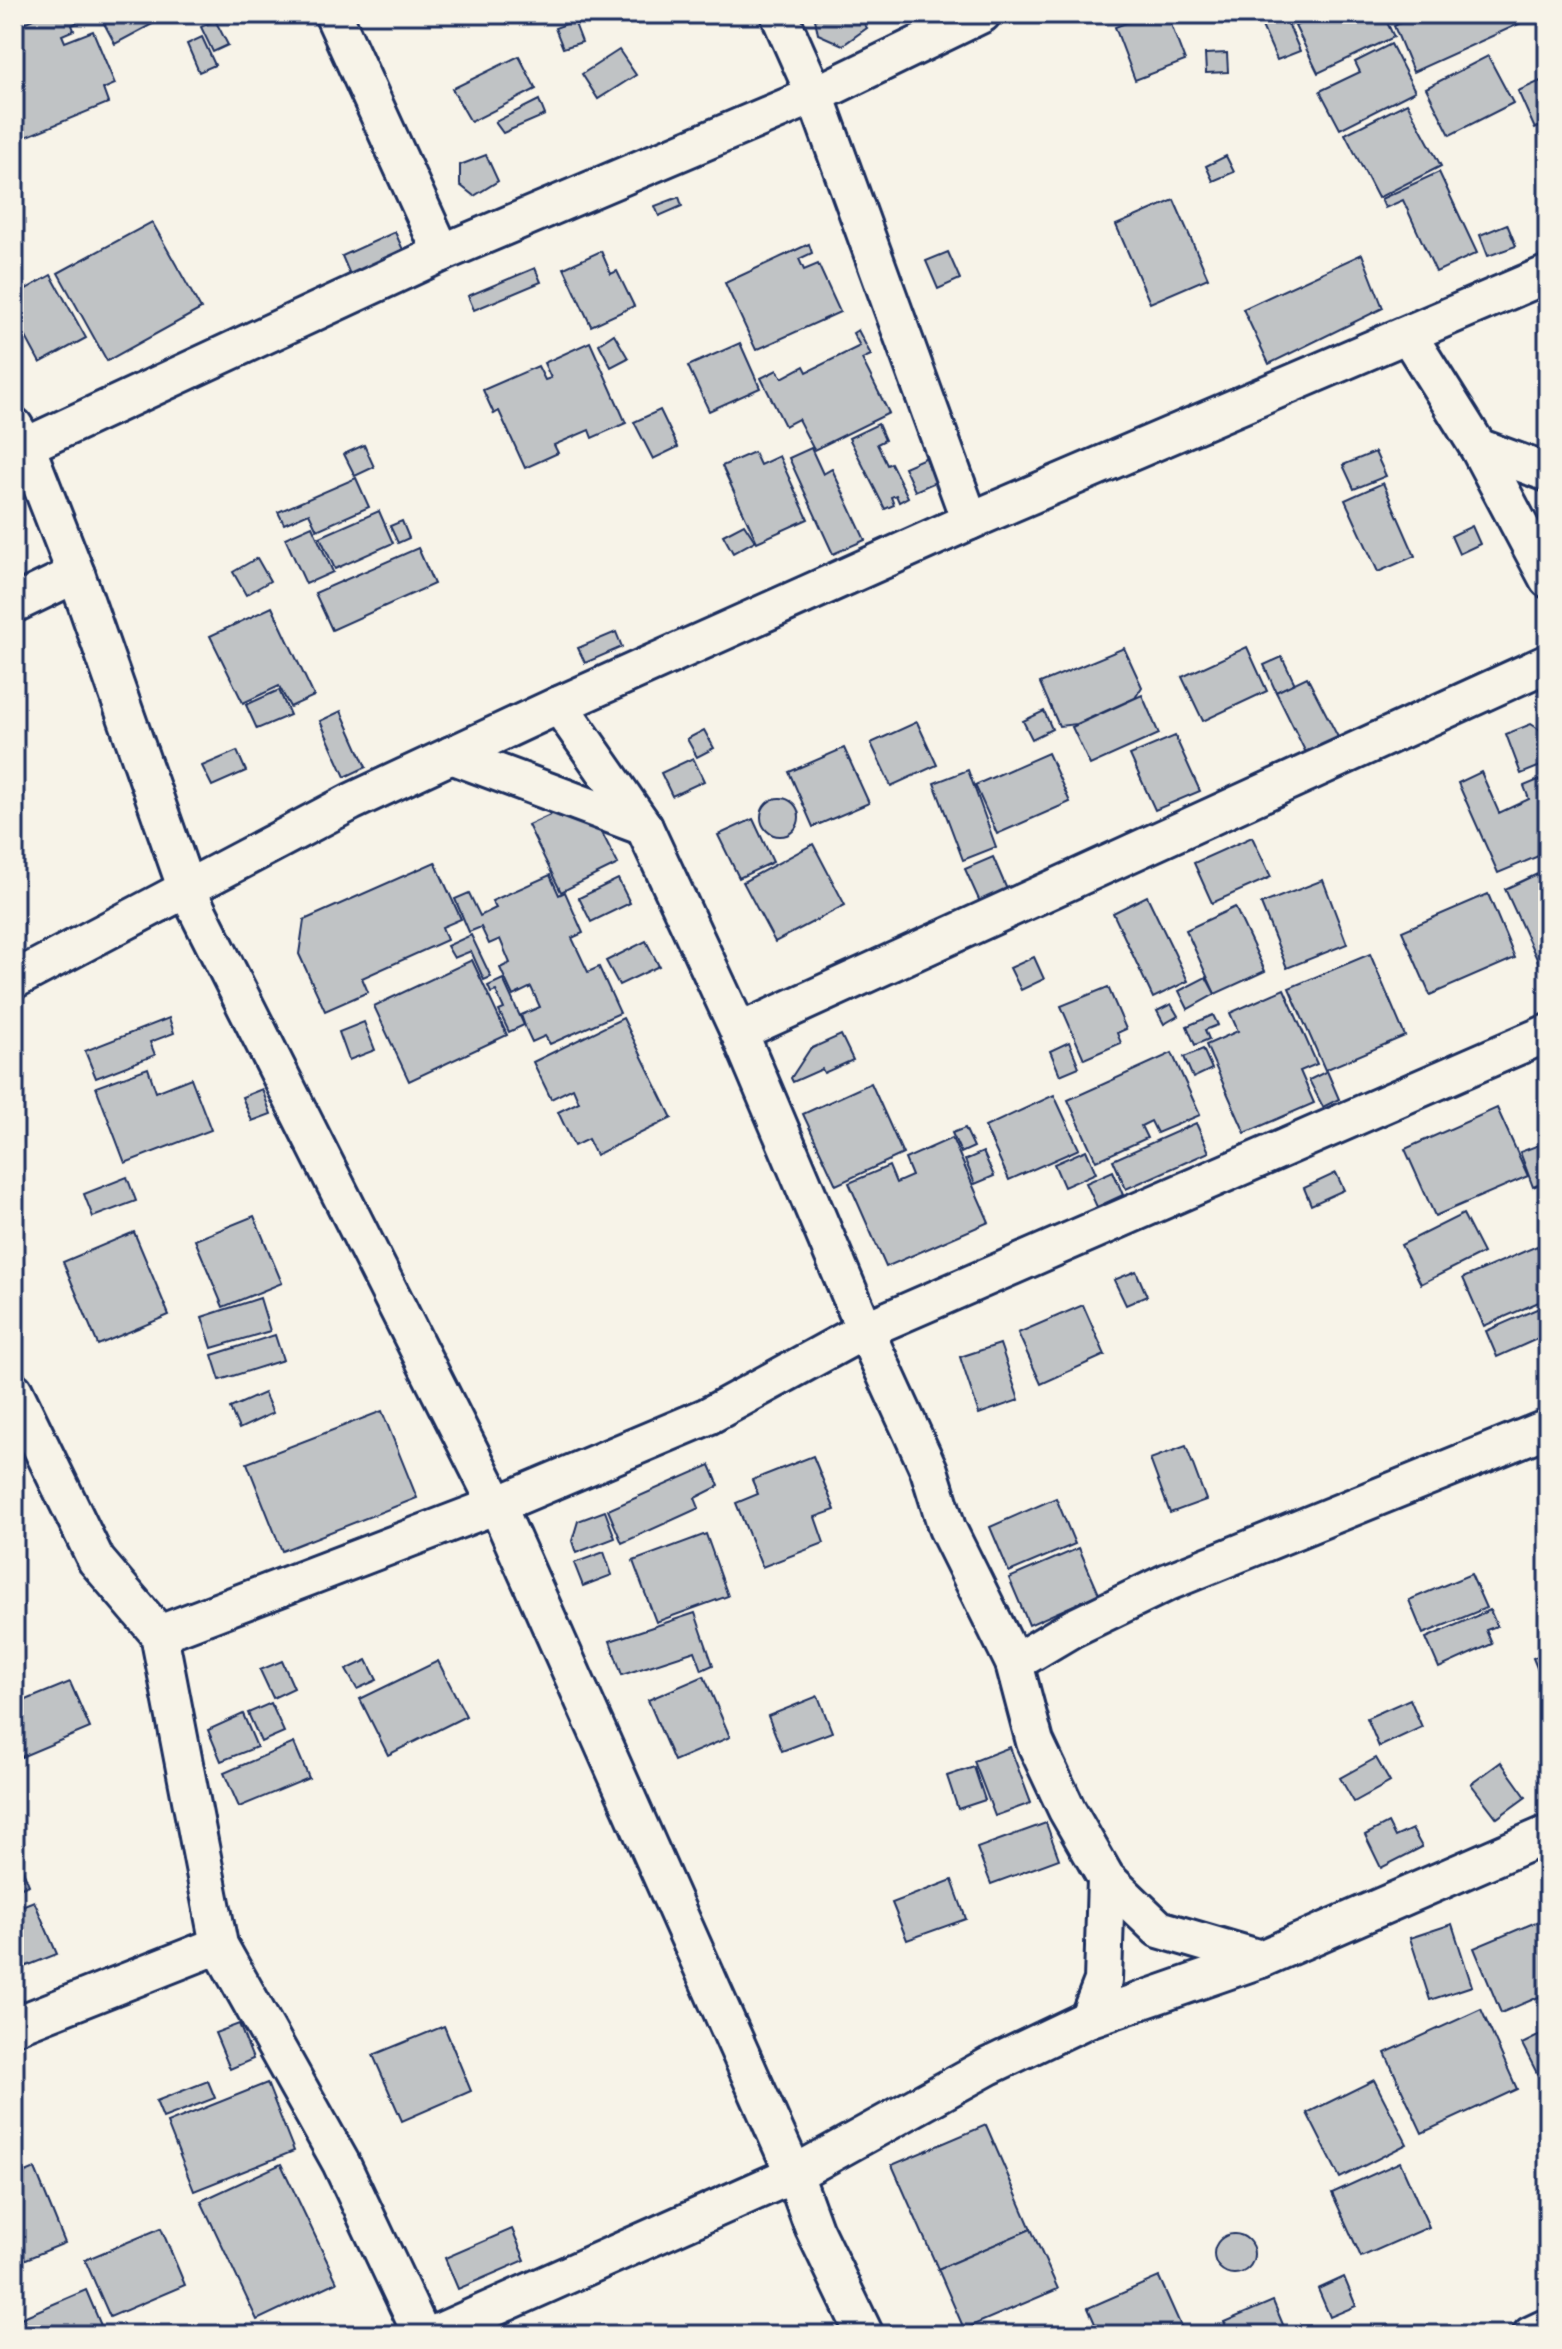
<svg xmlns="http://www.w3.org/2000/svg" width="1562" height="2349" viewBox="0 0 1562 2349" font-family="Mynerve,sans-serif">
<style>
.building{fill:#c0c3c5;stroke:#1b2f5e;stroke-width:2}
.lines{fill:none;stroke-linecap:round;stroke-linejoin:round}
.minor-casing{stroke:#1b2f5e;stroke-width:42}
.minor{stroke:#f7f3e8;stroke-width:36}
</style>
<rect width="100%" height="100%" fill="#f7f3e8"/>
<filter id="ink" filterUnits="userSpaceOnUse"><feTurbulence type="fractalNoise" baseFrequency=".0125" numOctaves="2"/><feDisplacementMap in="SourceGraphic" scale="16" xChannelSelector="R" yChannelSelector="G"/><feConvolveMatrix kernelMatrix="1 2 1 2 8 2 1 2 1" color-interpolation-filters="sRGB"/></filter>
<g filter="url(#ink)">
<g class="building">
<polygon points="45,14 79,14 82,20 72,25 74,30 62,35 65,42 93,31 115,84 103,89 108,103 23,138 14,116 14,27"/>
<polygon points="99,14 171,14 115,44"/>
<polygon points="824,14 858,14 867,28 843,45 818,34 815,19"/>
<polygon points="1150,14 1167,14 1185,61 1135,80 1115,27"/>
<polygon points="1284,14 1300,51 1277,60 1261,24"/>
<polygon points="1320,14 1383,14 1394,37 1318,73 1295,26"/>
<polygon points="1417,14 1517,14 1521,23 1413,72 1394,26"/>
<polygon points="215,20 228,45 213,52 201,27"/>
<polygon points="574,21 582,42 563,48 555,28"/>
<polygon points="202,37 215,65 199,72 187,44"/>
<polygon points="1391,44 1415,91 1340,129 1320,91 1360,72 1355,62"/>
<polygon points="619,50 636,75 598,99 582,74"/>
<polygon points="1227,53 1228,72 1206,73 1205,54"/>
<polygon points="519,56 536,89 471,122 452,89"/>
<polygon points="1488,56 1513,103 1450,135 1426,88"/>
<polygon points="1545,79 1548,86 1548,123 1535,129 1518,91"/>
<polygon points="539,100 545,115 503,133 495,122"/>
<polygon points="1407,103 1441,166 1378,198 1345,134"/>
<polygon points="486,155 498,181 474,196 460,185 460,165"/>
<polygon points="1226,156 1234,172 1213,181 1206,166"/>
<polygon points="1439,172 1477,253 1436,272 1403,200 1385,208 1381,199"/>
<polygon points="679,197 682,206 659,216 655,206"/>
<polygon points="1174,200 1208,278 1150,303 1116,225"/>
<polygon points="152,222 201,309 107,361 58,273"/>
<polygon points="1507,224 1516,246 1488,256 1480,235"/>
<polygon points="395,232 404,252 351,277 342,256"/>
<polygon points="809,244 812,253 799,259 804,270 818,264 840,312 756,350 725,283"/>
<polygon points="601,251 611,274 617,271 634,306 591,326 564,268"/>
<polygon points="948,252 960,279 938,289 926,261"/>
<polygon points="1362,254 1383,308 1269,364 1243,309"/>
<polygon points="535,268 541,282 474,310 468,296"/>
<polygon points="51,275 86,338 40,363 14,315 14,296"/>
<polygon points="858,330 871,355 862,359 889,413 814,450 798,419 785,426 761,378 777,370 782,378 804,366 807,372 860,346 853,333"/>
<polygon points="614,334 628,358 611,367 599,344"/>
<polygon points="590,342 626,423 592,438 589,430 554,445 558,453 525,468 499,411 494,414 483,390 538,366 545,380 551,378 544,363"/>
<polygon points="740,343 760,388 709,411 688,366"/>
<polygon points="660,410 678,447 653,459 634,422"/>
<polygon points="878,424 885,440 877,444 887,465 891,463 908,497 899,502 896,495 891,497 894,505 885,509 849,438"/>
<polygon points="364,445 374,467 355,476 344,454"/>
<polygon points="811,448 823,474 832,469 865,540 833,554 789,458"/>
<polygon points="754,452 760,465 779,456 808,519 757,542 722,466"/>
<polygon points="1375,452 1386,476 1354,489 1343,465"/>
<polygon points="934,454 945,478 915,491 904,467"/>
<polygon points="356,478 369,507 317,530 309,513 284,524 278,512"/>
<polygon points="1383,483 1415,556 1378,572 1345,500"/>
<polygon points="379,511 393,543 335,569 320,537"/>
<polygon points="402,521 409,538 398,543 390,526"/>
<polygon points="744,524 755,541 733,553 723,535"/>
<polygon points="312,526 333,572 306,584 285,538"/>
<polygon points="1472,526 1480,544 1459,554 1451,536"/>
<polygon points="418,548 434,584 332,630 315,593"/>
<polygon points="257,558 270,581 246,595 233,572"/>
<polygon points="272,607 314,696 290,707 279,686 243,703 210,636"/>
<polygon points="616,632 622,647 585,663 578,648"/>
<polygon points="1247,647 1267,691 1203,721 1182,677"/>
<polygon points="1124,648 1142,687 1135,698 1077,724 1059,726 1040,683"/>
<polygon points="1282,657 1295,684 1276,692 1264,665"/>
<polygon points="1307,677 1338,737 1306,753 1276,692"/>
<polygon points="279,690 290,715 257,729 246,705"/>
<polygon points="1142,695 1159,734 1090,765 1072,727"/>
<polygon points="341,711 366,767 345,777 320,721"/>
<polygon points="1044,711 1052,729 1032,739 1023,721"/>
<polygon points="917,722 937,765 891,786 871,743"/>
<polygon points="1531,724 1548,735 1548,763 1521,774 1506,734"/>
<polygon points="704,730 714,748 697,757 687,739"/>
<polygon points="1175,736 1200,791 1155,810 1130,755"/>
<polygon points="844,748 869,803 813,827 789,772"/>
<polygon points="237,751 246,771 212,786 202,766"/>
<polygon points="1048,753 1070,802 997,834 975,785"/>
<polygon points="693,758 704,781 672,796 661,773"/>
<polygon points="968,770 996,847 963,860 934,783"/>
<polygon points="1481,772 1499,813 1529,799 1524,786 1548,776 1548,839 1544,841 1548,852 1498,873 1458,783"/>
<circle cx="780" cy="817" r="19"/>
<polygon points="565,808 594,817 618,864 561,892 528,825"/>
<polygon points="753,819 773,862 739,878 718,835"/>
<polygon points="1252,837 1271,877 1212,903 1194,863"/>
<polygon points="813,844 845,905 775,942 743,882"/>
<polygon points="993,857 1012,901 985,913 965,869"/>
<polygon points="435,862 461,919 442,927 447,940 362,978 368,992 325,1011 299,954 304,920"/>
<polygon points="1548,869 1548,983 1505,889"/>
<polygon points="550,875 559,895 565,892 583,933 572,938 588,972 599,967 620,1013 550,1044 545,1036 532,1042 526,1029 521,1015 540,1007 531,987 513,996 500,968 510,963 500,939 489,944 481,927 469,932 455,899 469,893 480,916 496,908 492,901"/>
<polygon points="618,879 630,903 591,922 579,898"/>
<polygon points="1323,880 1347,944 1287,968 1261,904"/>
<polygon points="1488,894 1515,958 1430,995 1402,931"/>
<polygon points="1147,896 1188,981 1153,998 1113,913"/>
<polygon points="1235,907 1265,971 1215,994 1186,930"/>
<polygon points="471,935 491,977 484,980 471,951 454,958 447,946"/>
<polygon points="646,941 659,966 619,985 606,961"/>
<polygon points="1370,954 1405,1036 1325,1070 1289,988"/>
<polygon points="1034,957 1044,979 1021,990 1010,968"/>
<polygon points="472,960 507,1035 409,1081 374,1006"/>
<polygon points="1206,977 1215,994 1188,1009 1179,991"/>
<polygon points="503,979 524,1025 509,1032 499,1011 504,1009 496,991 491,993 488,986"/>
<polygon points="1108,987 1126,1029 1117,1033 1121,1043 1084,1059 1061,1006"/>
<polygon points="1284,989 1317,1064 1300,1071 1314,1103 1245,1133 1206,1045 1238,1031 1230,1013"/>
<polygon points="1171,1004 1178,1016 1164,1024 1157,1011"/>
<polygon points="1213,1015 1218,1025 1205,1030 1209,1039 1195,1045 1187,1026"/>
<polygon points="169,1018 174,1033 150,1042 155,1055 96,1078 85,1051"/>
<polygon points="623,1018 672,1118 596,1155 588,1139 574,1146 558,1112 579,1102 573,1088 551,1099 533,1062"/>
<polygon points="364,1022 375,1050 349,1060 339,1032"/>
<polygon points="841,1035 853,1060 824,1073 822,1069 793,1082 791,1078 810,1049"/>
<polygon points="1069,1042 1079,1067 1060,1075 1050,1051"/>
<polygon points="1203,1049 1212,1069 1193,1078 1184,1057"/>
<polygon points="1172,1053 1200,1115 1157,1133 1151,1121 1141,1126 1147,1138 1096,1161 1068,1100"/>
<polygon points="148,1068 156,1092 191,1078 211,1130 125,1163 96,1087"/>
<polygon points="1327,1071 1339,1099 1323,1107 1309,1080"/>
<polygon points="871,1083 903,1154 836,1185 803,1114"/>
<polygon points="262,1089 271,1114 252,1121 242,1097"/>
<polygon points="1054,1095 1079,1149 1009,1180 985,1127"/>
<polygon points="1497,1108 1528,1176 1435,1216 1405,1149"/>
<polygon points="1196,1123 1209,1152 1126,1189 1113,1160"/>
<polygon points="965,1128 974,1147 961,1153 952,1133"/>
<polygon points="952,1138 989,1222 886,1267 849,1183 889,1166 896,1183 912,1176 905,1159"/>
<polygon points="1539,1145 1548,1168 1548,1181 1533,1187 1520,1152"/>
<polygon points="1086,1150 1096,1173 1064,1187 1054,1164"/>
<polygon points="983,1152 994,1176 975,1184 965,1160"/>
<polygon points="1113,1171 1123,1195 1097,1207 1086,1183"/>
<polygon points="1336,1173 1344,1190 1311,1205 1304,1188"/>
<polygon points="127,1177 136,1201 93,1217 84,1194"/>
<polygon points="1463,1214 1483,1253 1421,1284 1401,1245"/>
<polygon points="254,1216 282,1283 223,1307 195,1240"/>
<polygon points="134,1232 169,1315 98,1345 63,1262"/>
<polygon points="1537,1246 1548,1270 1548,1298 1484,1326 1463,1278"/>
<polygon points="1136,1271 1147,1296 1126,1305 1114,1280"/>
<polygon points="260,1298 270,1331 212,1348 202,1317"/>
<polygon points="1083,1305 1105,1355 1041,1384 1018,1333"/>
<polygon points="1539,1308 1548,1327 1548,1334 1497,1357 1486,1331"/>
<polygon points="275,1335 283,1360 220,1380 212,1355"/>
<polygon points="1000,1344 1019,1400 979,1414 960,1357"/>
<polygon points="264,1393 273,1413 239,1429 230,1408"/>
<polygon points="382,1411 417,1498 282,1551 247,1463"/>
<polygon points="1186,1446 1206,1500 1170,1513 1150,1459"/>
<polygon points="813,1456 835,1510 815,1517 824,1543 762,1567 736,1503 758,1494 752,1480"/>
<polygon points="710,1465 719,1486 695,1498 699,1508 622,1543 608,1510"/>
<polygon points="1056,1498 1075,1544 1009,1572 990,1527"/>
<polygon points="605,1511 615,1538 576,1553 572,1541 578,1521"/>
<polygon points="706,1534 728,1596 656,1622 633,1561"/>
<polygon points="1079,1548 1099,1594 1029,1625 1009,1578"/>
<polygon points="604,1552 612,1575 583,1586 574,1563"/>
<polygon points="1471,1574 1486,1608 1423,1634 1409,1600"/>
<polygon points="1490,1610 1497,1626 1486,1630 1492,1644 1439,1668 1426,1638"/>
<polygon points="695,1613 713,1665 702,1670 695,1651 622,1675 610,1641"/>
<polygon points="1548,1652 1548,1695 1533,1658"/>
<polygon points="367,1660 377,1680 357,1689 346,1670"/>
<polygon points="282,1661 294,1688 273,1698 260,1670"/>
<polygon points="438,1661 466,1716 388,1755 360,1699"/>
<polygon points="704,1676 730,1737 674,1761 648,1700"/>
<polygon points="70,1682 90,1728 14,1760 14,1705"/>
<polygon points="818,1696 832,1732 782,1751 768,1716"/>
<polygon points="1410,1699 1422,1727 1379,1747 1367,1718"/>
<polygon points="271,1703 284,1732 261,1742 248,1713"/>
<polygon points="243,1714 257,1747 221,1761 208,1730"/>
<polygon points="294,1743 309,1778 239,1807 224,1773"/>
<polygon points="1010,1747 1031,1803 995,1816 974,1761"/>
<polygon points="1376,1758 1390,1782 1354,1802 1340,1778"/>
<polygon points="1501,1762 1526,1797 1497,1818 1471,1784"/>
<polygon points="974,1767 985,1800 958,1809 947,1776"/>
<polygon points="1046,1823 1059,1859 991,1884 977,1848"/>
<polygon points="1388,1823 1395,1837 1412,1829 1422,1847 1381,1868 1365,1835"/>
<polygon points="20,1863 29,1885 14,1891 14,1865"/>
<polygon points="952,1880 966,1919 907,1940 892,1903"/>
<polygon points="34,1901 57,1954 14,1971 14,1909"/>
<polygon points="1548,1917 1548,1993 1501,2013 1474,1948"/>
<polygon points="1452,1924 1472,1986 1430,2000 1410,1938"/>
<polygon points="1481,2009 1517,2089 1422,2133 1385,2053"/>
<polygon points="239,2024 253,2059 230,2069 215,2033"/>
<polygon points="444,2026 471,2091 402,2121 373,2055"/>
<polygon points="1548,2031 1548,2077 1541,2081 1522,2044"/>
<polygon points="1374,2080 1407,2144 1340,2178 1307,2113"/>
<polygon points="208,2081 215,2098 163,2118 156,2101"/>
<polygon points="267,2083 294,2151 194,2191 167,2123"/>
<polygon points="986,2125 1031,2229 938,2269 892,2165"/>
<polygon points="1400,2162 1429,2227 1361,2257 1332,2193"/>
<polygon points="281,2164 337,2282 257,2320 201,2201"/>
<polygon points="35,2169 65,2243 14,2264 14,2178"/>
<polygon points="161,2228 185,2285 110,2317 85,2260"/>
<polygon points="512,2229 525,2260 458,2289 445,2258"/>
<polygon points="1031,2229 1058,2289 964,2329 938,2269"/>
<circle cx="1234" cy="2254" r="20"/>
<polygon points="1159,2277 1185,2335 1100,2335 1088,2308"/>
<polygon points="1344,2277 1356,2306 1330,2317 1318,2289"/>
<polygon points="86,2290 105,2335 14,2335 14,2321"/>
<polygon points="1273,2301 1287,2334 1230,2335 1224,2322"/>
</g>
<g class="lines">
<defs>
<g id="minor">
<polyline points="333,14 442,253"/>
<polyline points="779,14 815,95 970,521"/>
<polyline points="1408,335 1478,447 1548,579"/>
<polyline points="14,426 26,446 76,574 187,890 497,1505 794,2174 814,2229 865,2335"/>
<polyline points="26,446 442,253 815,95 982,14"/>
<polyline points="1478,447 1548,473"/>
<polyline points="14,604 76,574"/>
<polyline points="559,705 644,827 739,1032 865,1330 929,1470 947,1528 1014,1663 1035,1742 1067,1810 1106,1878 1159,1929 1261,1959"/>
<polyline points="451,755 644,827"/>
<polyline points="14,980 351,802 559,705 970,521 1548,274"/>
<polyline points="739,1032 1548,663"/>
<polyline points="14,1391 96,1560 159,1634 219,1945 341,2163 422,2335"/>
<polyline points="159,1634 497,1505 708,1416 865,1330 1548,1033"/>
<polyline points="1014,1663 1073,1628 1168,1582 1548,1428"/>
<polyline points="1088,2019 1103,1981 1106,1878"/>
<polyline points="14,2026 219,1945"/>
<polyline points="433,2335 794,2174 989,2066 1088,2019 1261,1959 1548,1834"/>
<polyline points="1531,2335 1548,2327"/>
</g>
</defs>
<use href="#minor" class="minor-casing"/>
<use href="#minor" class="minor"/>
</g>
</g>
<rect width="1562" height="2349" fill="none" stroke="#f7f3e8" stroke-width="48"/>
<rect x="24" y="24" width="1514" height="2301" fill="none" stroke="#1b2f5e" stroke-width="3" filter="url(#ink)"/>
</svg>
